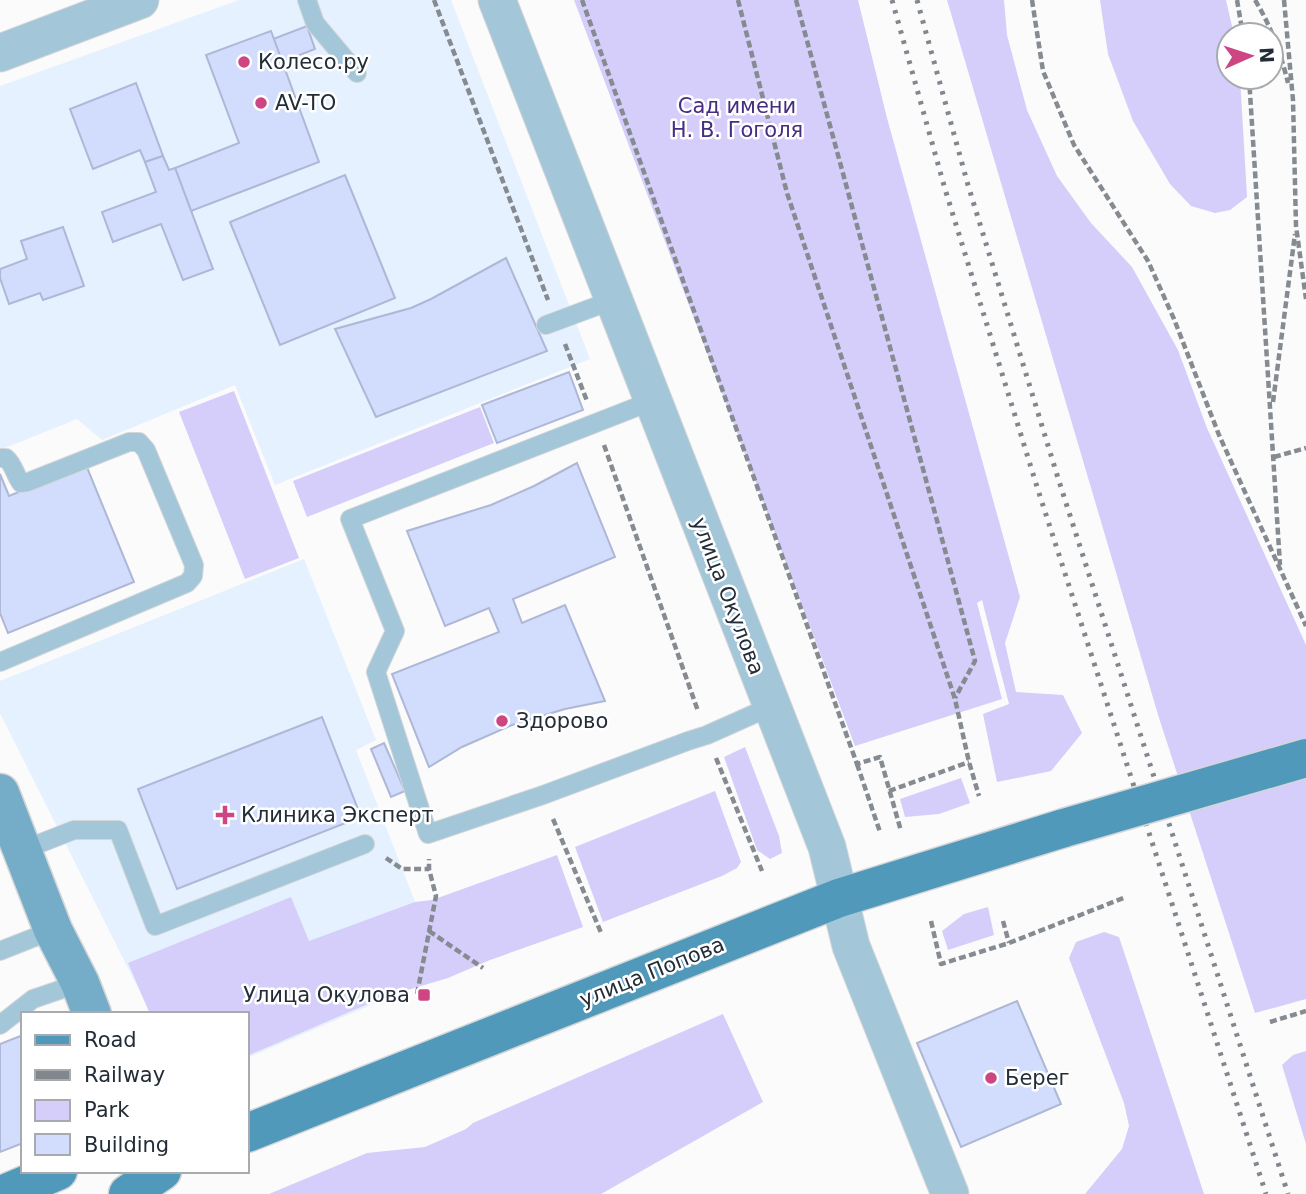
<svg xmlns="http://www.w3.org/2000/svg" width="1306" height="1194" viewBox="0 0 1306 1194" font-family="'DejaVu Sans',sans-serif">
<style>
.built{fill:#e5f1fe}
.green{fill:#d5cdfa}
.building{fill:#d2dcfc;stroke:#aeb7d6;stroke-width:2}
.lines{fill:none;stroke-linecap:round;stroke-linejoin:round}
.lane-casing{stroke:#d4d6d8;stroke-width:20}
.street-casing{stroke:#d4d6d8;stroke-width:39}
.secondary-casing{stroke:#d4d6d8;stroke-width:41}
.primary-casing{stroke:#d4d6d8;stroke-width:41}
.path{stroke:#858b90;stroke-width:4.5;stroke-dasharray:7 3.5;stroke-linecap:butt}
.lane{stroke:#a3c7d9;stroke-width:18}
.street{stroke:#a3c7d9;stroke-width:37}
.secondary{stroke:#75acc7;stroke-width:38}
.primary{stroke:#5199ba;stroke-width:38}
.rail{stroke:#81878d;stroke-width:5;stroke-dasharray:3.5 7;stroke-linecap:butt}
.primary-bridge-casing{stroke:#d4d6d8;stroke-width:41;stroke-linecap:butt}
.primary-bridge{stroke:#5199ba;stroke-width:38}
.poi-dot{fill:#cd4582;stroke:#fff;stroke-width:2.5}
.labels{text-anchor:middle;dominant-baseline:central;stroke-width:5;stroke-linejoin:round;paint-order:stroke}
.poi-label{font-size:21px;fill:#232d37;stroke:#fff;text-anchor:start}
.park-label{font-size:21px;fill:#472d80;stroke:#fff}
.street-label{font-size:21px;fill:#232d37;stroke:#fff}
</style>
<rect width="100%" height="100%" fill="#fbfbfb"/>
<g class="built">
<polygon points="239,0 451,0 590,359 275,485 235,385 102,440 77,419 0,450 0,86"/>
<polygon points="304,559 376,740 356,750 415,902 439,976 247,1058 247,1014 151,1014 0,713 0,681"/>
</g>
<g class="green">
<polygon points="574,0 858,0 887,118 1020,597 1005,643 1016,692 1063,695 1082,733 1051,771 997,782 983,714 1009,704 982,600 977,603 1002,699 855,746"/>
<polygon points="947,0 1004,0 1007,35 1027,110 1057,176 1091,223 1132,267 1178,350 1207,428 1306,645 1306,999 1255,1013 1159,718"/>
<polygon points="1100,0 1226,0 1234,35 1229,35 1229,77 1240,77 1247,197 1230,210 1215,213 1191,206 1170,184 1133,121 1108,54"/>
<polygon points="234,391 299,558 245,579 179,412"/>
<polygon points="480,407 494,443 307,517 293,481"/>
<polygon points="745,747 779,836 782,853 770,859 757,850 724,757"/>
<polygon points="961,778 970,803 939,814 905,817 900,799"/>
<polygon points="715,791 741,862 737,868 722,876 603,922 575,847"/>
<polygon points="557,855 583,927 490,960 448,978 384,997 247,1056 247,1014 150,1014 128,963 291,897 309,941 415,902 432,900"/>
<polygon points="988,907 994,935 948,950 942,931 964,914"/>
<polygon points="1104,932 1119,937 1204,1194 1085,1194 1122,1149 1129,1126 1124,1103 1069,958 1076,942"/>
<polygon points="723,1014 763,1102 601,1194 269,1194 367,1153 425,1147 466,1129 473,1123"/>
<polygon points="1306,1051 1306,1144 1282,1065 1293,1055"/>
</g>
<g class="building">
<polygon points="307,26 315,49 282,62 273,39"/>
<polygon points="271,31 319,162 191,211 175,168 239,143 206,55"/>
<polygon points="136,83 163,156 145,162 140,150 93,169 70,109"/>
<polygon points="163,156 169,170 175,168 213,269 183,280 161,224 113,242 102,212 156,192 145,162"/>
<polygon points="345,175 395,298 280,345 230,222"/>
<polygon points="63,227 84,286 43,300 40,293 9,304 0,278 0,269 27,259 21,241"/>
<polygon points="506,258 547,351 376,417 335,329 411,308 431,299"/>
<polygon points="569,372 583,410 497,443 482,405"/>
<polygon points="577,463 615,557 513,599 522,623 565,605 605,701 565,709 512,725 462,747 429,767 392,674 499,632 489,608 445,626 407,531 491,505 534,486"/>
<polygon points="86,465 134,582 8,633 0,613 0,474 9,496"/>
<polygon points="322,717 361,817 177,889 138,789"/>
<polygon points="384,743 405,791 391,797 371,749"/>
<polygon points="1017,1001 1061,1104 961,1147 917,1043"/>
<polygon points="23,1035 23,1143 0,1152 0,1044"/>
</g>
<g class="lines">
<defs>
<g id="lane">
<polyline points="307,0 315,23 357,73"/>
<polyline points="546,325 613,300"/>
<polyline points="652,401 350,519 395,631 376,672 428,834 543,795 688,741 707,735 772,706"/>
<path d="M0,458H6C14,465 15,475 21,483L28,482L129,442H139L146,450L194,565L193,576L187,583L0,662"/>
<polyline points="23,850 74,830 118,830 155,926 365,844"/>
<polyline points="0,951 53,930"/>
<polyline points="0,1025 33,999 80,983"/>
</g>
<g id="street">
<polyline points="497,0 827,847 851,946 950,1194"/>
<polyline points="0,53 140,0"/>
</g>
<polyline id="secondary" points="0,793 53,930 80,983 92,1014"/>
<g id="primary">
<polyline points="247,1133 839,898 1064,828"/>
<polyline points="4,1194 58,1171"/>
<polyline points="128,1194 162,1171"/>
</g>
</defs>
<use href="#lane" class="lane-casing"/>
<use href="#street" class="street-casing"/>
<use href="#secondary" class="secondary-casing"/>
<use href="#primary" class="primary-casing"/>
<g class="path">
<polyline points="434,0 548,300"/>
<polyline points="582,0 857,764 880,757 901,831"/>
<polyline points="738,0 787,193 955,699 969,762 979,796"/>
<polyline points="796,0 975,661 955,698"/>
<polyline points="1032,0 1043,71 1074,145 1148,261 1174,319 1219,435 1306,626"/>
<polyline points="1237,0 1243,35"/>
<path d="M1255,0C1271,26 1281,54 1288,83"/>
<polyline points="1284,0 1293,100 1296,226 1306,299"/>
<polyline points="1249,77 1280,565"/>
<polyline points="565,344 587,401"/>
<polyline points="1273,402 1295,234"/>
<polyline points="604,445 698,711"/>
<polyline points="1274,457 1306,448"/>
<polyline points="716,758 762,871"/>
<polyline points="857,764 880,832"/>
<polyline points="889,791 969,762"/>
<polyline points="553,819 602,935"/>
<polyline points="386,858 402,869 429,869"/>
<polyline points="931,921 941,964 1009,943 1126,897"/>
<polyline points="1003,921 1009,943"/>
<polyline points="429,931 483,968"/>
<polyline points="417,994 436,896 429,869 429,859"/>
<polyline points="1270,1022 1306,1011"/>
</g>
<use href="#lane" class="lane"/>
<use href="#street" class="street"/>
<use href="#secondary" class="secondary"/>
<use href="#primary" class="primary"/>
<g class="rail">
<polyline points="892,0 945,189 1038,490 1266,1194"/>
<polyline points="917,0 968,185 1058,478 1288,1194"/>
</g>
<defs>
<polyline id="primary-bridge" points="1064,828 1306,758"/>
</defs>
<use href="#primary-bridge" class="primary-bridge-casing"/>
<use href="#primary-bridge" class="primary-bridge"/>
</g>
<g class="poi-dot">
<circle cx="244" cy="62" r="7"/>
<circle cx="261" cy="103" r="7"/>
<circle cx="502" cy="721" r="7"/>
<path d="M221.5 804.5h7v7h7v7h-7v7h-7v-7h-7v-7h7z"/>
<rect x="417" y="988" width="14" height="14" rx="3.5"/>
<circle cx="991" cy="1078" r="7"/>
</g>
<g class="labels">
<g class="poi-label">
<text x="258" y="62">Колесо.ру</text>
<text x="275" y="103">AV-TO</text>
<text x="516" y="721">Здорово</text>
<text x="241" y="815">Клиника Эксперт</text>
<text x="410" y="995" text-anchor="end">Улица Окулова</text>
<text x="1005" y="1078">Берег</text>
</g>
<g class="park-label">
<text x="737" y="106">Сад имени<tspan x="737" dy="24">Н. В. Гоголя</tspan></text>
</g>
<g class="street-label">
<text transform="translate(728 596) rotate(69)">улица Окулова</text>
<text transform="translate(652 972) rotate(-22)">улица Попова</text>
</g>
</g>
<rect x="21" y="1012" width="228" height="161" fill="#ffffff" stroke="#a7abaf" stroke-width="2"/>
<rect x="35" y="1035" width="35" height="10" fill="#5199ba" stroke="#a7abaf" stroke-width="2"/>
<text x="84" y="1047" font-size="21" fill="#232d37">Road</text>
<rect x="35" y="1070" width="35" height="10" fill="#81878d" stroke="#a7abaf" stroke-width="2"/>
<text x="84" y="1082" font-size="21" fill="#232d37">Railway</text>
<rect x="35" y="1100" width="35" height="21" fill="#d5cdfa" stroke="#a7abaf" stroke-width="2"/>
<text x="84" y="1117" font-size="21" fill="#232d37">Park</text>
<rect x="35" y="1134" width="35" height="21" fill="#d2dcfc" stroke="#a7abaf" stroke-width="2"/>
<text x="84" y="1152" font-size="21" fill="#232d37">Building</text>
<g transform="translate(1250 56) rotate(87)"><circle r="33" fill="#ffffff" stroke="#a7abaf" stroke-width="2"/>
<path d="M0-5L12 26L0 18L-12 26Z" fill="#cd4582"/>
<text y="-10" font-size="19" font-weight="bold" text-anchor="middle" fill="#232d37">N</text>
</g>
</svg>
